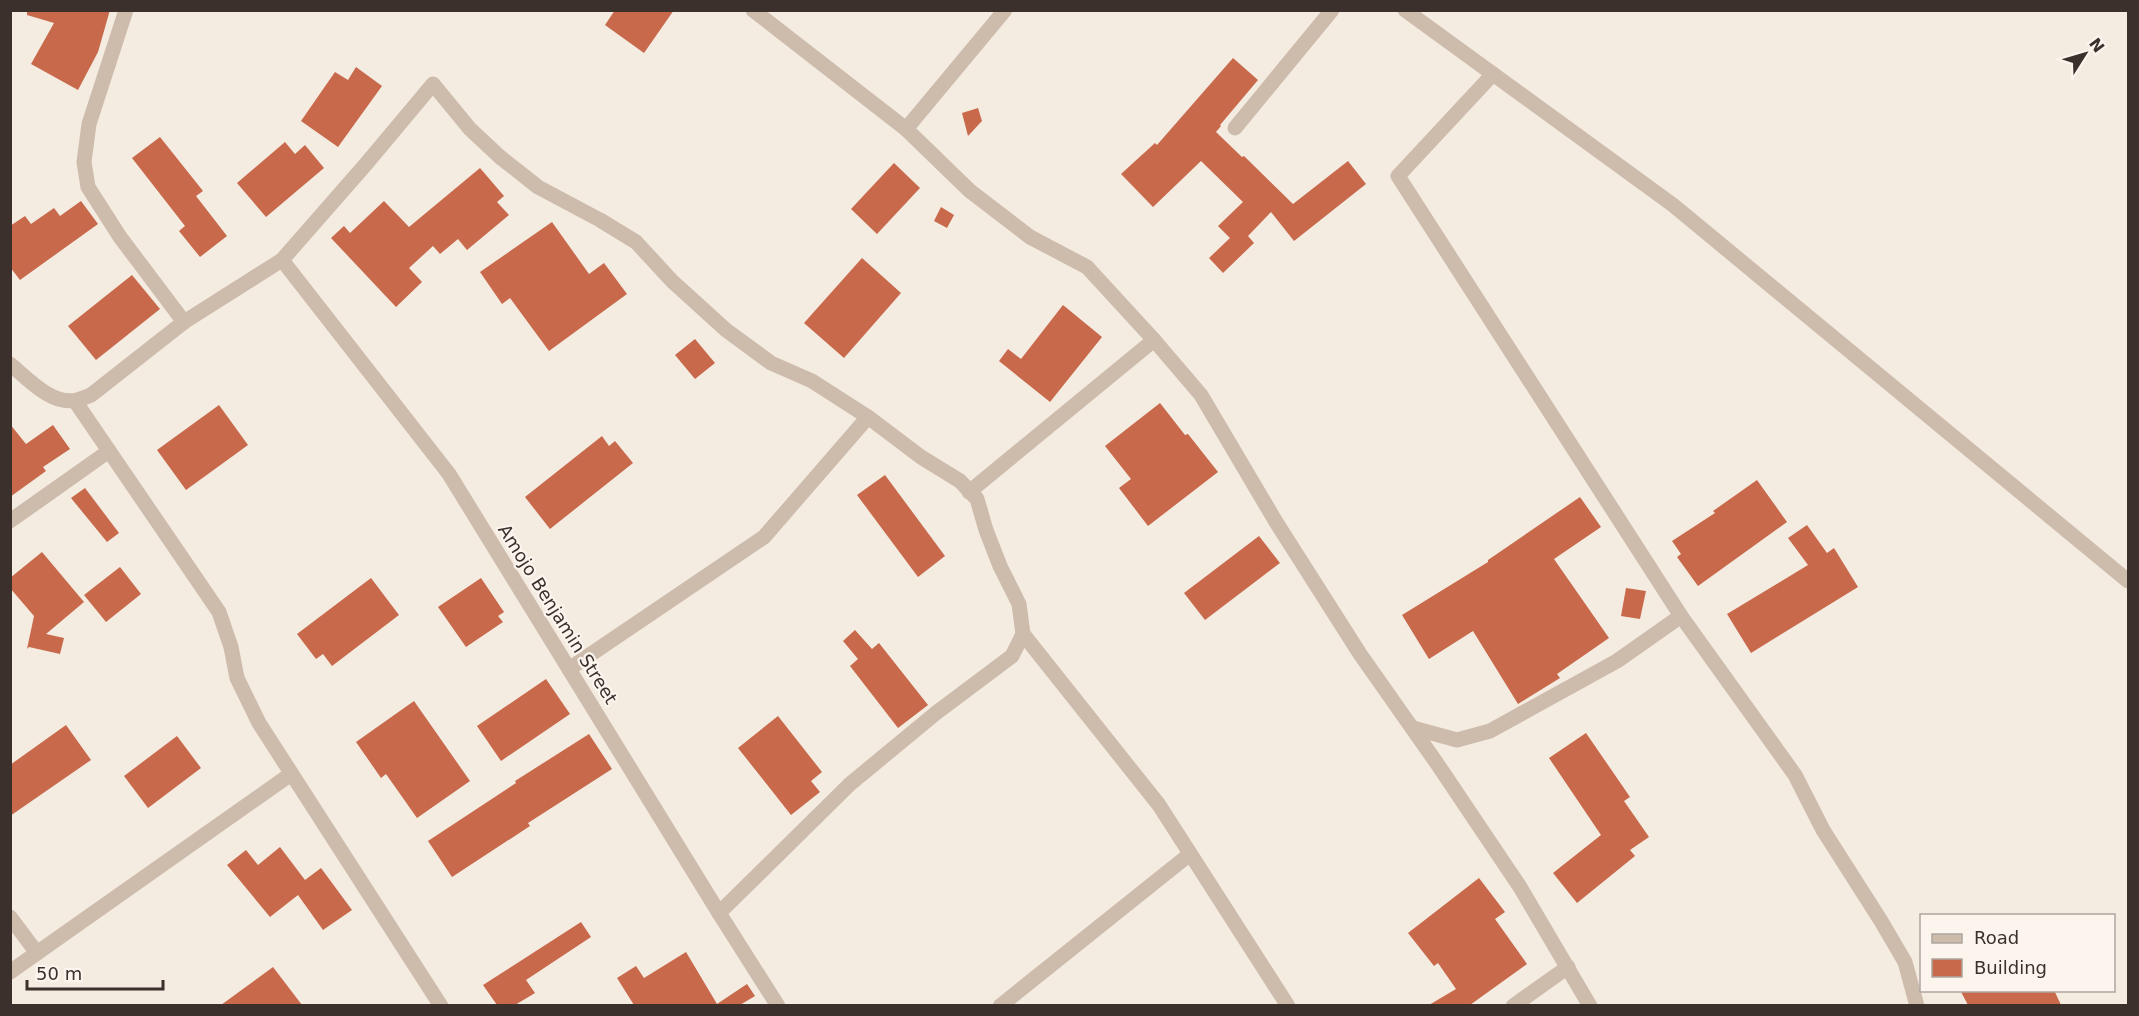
<svg xmlns="http://www.w3.org/2000/svg" width="2139" height="1016" viewBox="0 0 2139 1016" font-family="'DejaVu Sans',sans-serif">
<style>
.building{fill:#c8694b}
.lines{fill:none;stroke-linecap:round;stroke-linejoin:round}
.minor{stroke:#cdbbac;stroke-width:15}
.labels{text-anchor:middle;dominant-baseline:central;stroke-width:4.5;stroke-linejoin:round;paint-order:stroke}
.street-label{font-size:18px;fill:#3b302b;stroke:#fbf5ee}
</style>
<rect width="100%" height="100%" fill="#f4ebe1"/>
<g class="building">
<polygon points="27,10 110,10 98,52 78,90 31,64 54,23 27,15"/>
<polygon points="615,10 674,10 644,53 605,25"/>
<polygon points="1233,58 1258,80 1220,125 1221,126 1216,132 1242,157 1244,156 1293,204 1348,161 1366,184 1294,241 1271,212 1248,236 1254,243 1223,273 1209,258 1230,238 1218,226 1243,202 1201,161 1153,207 1121,174 1155,143 1157,145"/>
<polygon points="356,67 382,86 338,147 301,121 335,72 348,80"/>
<polygon points="978,108 982,121 968,136 962,113"/>
<polygon points="160,137 203,191 196,196 227,236 200,257 179,231 185,226 132,158"/>
<polygon points="285,142 295,154 305,145 324,168 266,217 237,183"/>
<polygon points="894,163 920,188 877,234 851,209"/>
<polygon points="480,168 504,196 497,202 509,215 467,250 458,239 440,254 433,246 409,268 422,282 396,307 331,238 344,226 350,233 384,201 409,227"/>
<polygon points="81,201 98,224 20,280 10,267 10,226 25,216 31,224 54,208 60,216"/>
<polygon points="941,207 954,215 947,228 934,221"/>
<polygon points="552,222 589,274 604,263 627,294 549,351 510,298 502,304 480,272"/>
<polygon points="862,258 901,293 844,358 804,323"/>
<polygon points="132,275 160,309 96,360 68,326"/>
<polygon points="1063,305 1102,337 1050,402 999,361 1008,349 1021,359"/>
<polygon points="695,339 715,363 695,379 675,355"/>
<polygon points="1160,403 1185,435 1188,434 1218,472 1148,526 1119,488 1131,479 1105,446"/>
<polygon points="219,405 248,445 186,490 157,450"/>
<polygon points="10,424 26,444 53,425 70,449 43,467 46,471 10,497"/>
<polygon points="602,436 609,446 615,441 633,463 550,529 525,497"/>
<polygon points="885,475 945,556 918,577 857,495"/>
<polygon points="1757,480 1787,522 1698,586 1677,557 1681,554 1672,541 1715,513 1713,511"/>
<polygon points="85,488 119,533 107,542 71,498"/>
<polygon points="1580,497 1601,527 1554,559 1609,638 1557,674 1560,678 1518,704 1473,631 1429,659 1402,615 1488,562 1488,560"/>
<polygon points="1807,525 1827,553 1834,548 1858,587 1751,653 1727,614 1808,565 1788,538"/>
<polygon points="1259,536 1280,563 1205,620 1184,593"/>
<polygon points="42,552 84,602 46,634 64,638 60,654 29,647 27,649 34,616 10,588 10,578"/>
<polygon points="120,567 141,594 106,622 84,595"/>
<polygon points="371,578 399,615 332,666 323,654 316,659 297,634"/>
<polygon points="481,578 504,612 498,616 503,622 466,647 438,607"/>
<polygon points="1626,588 1646,591 1640,619 1621,616"/>
<polygon points="855,630 872,649 879,643 928,705 898,728 850,666 858,659 843,641"/>
<polygon points="546,679 570,714 501,761 477,726"/>
<polygon points="414,701 470,781 417,818 386,774 381,778 356,742"/>
<polygon points="778,716 822,772 811,781 820,792 791,815 738,748"/>
<polygon points="66,725 91,760 10,816 10,765"/>
<polygon points="1586,733 1630,797 1624,801 1649,837 1630,850 1635,856 1577,903 1553,873 1601,835 1549,758"/>
<polygon points="589,734 612,769 528,823 530,826 452,877 428,841 516,783 515,781"/>
<polygon points="177,736 201,768 148,808 124,776"/>
<polygon points="280,847 305,880 321,868 352,910 323,930 298,895 270,917 227,865 246,850 258,865"/>
<polygon points="1479,878 1505,912 1495,919 1527,964 1470,1005 1429,1005 1456,989 1438,963 1434,966 1408,933"/>
<polygon points="581,922 591,937 526,980 535,993 515,1005 497,1005 483,985"/>
<polygon points="686,952 717,1004 747,984 755,996 740,1005 634,1005 617,978 636,966 644,978"/>
<polygon points="273,967 302,1005 221,1005"/>
<polygon points="1960,990 2054,990 2061,1005 1968,1005"/>
</g>
<g class="lines">
<g class="minor">
<polyline points="126,10 89,124 84,162 88,187 120,237 184,322"/>
<polyline points="753,10 906,129 1005,10"/>
<polyline points="1405,10 1673,205 2128,581"/>
<polyline points="1493,74 1398,176 1681,616"/>
<polyline points="1235,128 1332,10"/>
<polyline points="906,129 970,191 1030,237 1087,267 1154,340 1201,395 1276,522 1360,654 1436,762 1520,887 1590,1006"/>
<polyline points="282,260 449,474 719,913 778,1006"/>
<path d="M10,364C28,379 52,406 77,400C81,399 86,397 91,395L184,322L282,260L366,164L433,84L470,129L500,157L538,187L600,220L636,242L672,281L726,330L771,363L812,381L868,417L921,457L960,481L977,499L986,530L1000,566L1019,604L1023,634L1012,656L936,713L850,784L719,913"/>
<polyline points="75,401 219,612 231,647 237,678 259,723 441,1006"/>
<polyline points="969,492 1154,340"/>
<polyline points="10,521 109,451"/>
<polyline points="1023,634 1159,805 1288,1006"/>
<polyline points="569,669 764,537 868,417"/>
<polyline points="1413,728 1457,740 1490,731 1617,661 1681,616 1795,775 1823,830 1881,921 1905,962 1917,1006"/>
<polyline points="10,917 37,953"/>
<polyline points="10,972 291,774"/>
<polyline points="1000,1006 1190,854"/>
<polyline points="1513,1006 1568,967"/>
</g>
</g>
<g class="labels">
<g class="street-label">
<text transform="translate(558 614) rotate(58)">Amojo Benjamin Street</text>
</g>
</g>
<rect width="2139" height="1016" fill="none" stroke="#3b302b" stroke-width="24"/>
<rect x="1920" y="914" width="195" height="78" fill="#fbf5ee" stroke="#aea6a0" stroke-width="1.5"/>
<rect x="1932" y="934" width="30" height="9" fill="#cdbbac" stroke="#aea6a0" stroke-width="1.5"/>
<text x="1974" y="944" font-size="18" fill="#3b302b">Road</text>
<rect x="1932" y="959" width="30" height="18" fill="#c8694b" stroke="#aea6a0" stroke-width="1.5"/>
<text x="1974" y="974" font-size="18" fill="#3b302b">Building</text>
<g transform="translate(2085 54) rotate(53)" stroke="#fbf5ee" stroke-width="4.5" paint-order="stroke">
<path d="M0-4.5L10 22L0 15L-10 22Z" fill="#3b302b"/>
<text y="-9" font-size="16" font-weight="bold" text-anchor="middle" fill="#3b302b">N</text>
</g>
<path d="M27 980v9h136v-9" fill="none" stroke="#3b302b" stroke-width="3"/>
<text x="36" y="980" font-size="18" fill="#3b302b" stroke="#fbf5ee" stroke-width="4.5" paint-order="stroke">50 m</text>
</svg>
